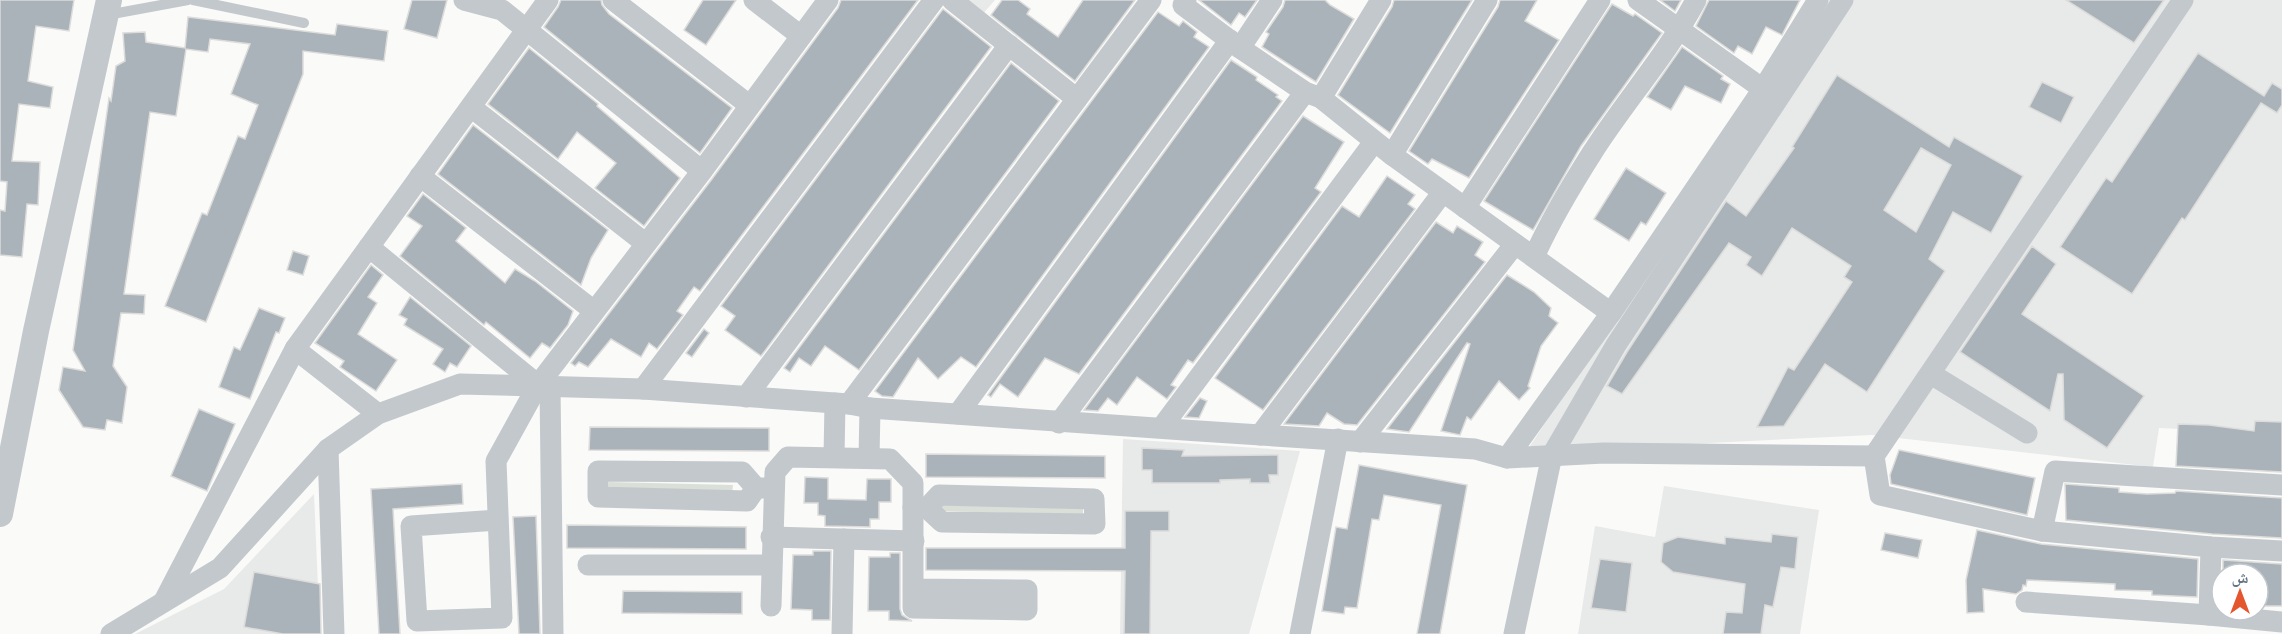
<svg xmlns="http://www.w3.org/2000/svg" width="2282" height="634" viewBox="0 0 2282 634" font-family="Montserrat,'Noto Naskh Arabic',sans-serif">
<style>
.built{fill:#e8e9e9}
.green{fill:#dadfd7}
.building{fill:#aab3b9;stroke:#dcdcda;stroke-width:1.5;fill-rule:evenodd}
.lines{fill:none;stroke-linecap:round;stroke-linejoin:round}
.service{stroke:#c3c8cc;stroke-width:10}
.minor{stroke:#c3c8cc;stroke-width:21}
.tertiary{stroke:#c3c8cc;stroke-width:26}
</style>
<rect width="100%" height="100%" fill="#fafaf8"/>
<g class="built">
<polygon points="956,0 995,0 980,17"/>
<polygon points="1826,0 2282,0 2282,434 2159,428 2153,467 1872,435 1526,452"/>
<polygon points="1123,439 1300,451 1249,634 1120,634"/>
<polygon points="1664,486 1819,510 1800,634 1578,634 1595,526 1655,537"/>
<polygon points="314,494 320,634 135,634 224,589"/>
</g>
<g class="green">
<polygon points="609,482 733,485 732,494 608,491"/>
<polygon points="942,503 1083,507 1083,515 942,511"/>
</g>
<g class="building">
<polygon points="0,0 74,0 69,31 36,26 28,81 53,87 50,108 19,104 12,161 40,162 38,205 27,204 22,257 0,255 0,210 5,211 7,182 0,181"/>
<polygon points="412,0 447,0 437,38 404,29"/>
<polygon points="561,0 601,0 602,5 609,14 732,108 700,153 544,27 558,7"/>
<polygon points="703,0 736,0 706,45 684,30"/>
<polygon points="841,0 918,0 700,291 694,287 677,311 683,315 657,349 649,343 641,357 611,339 588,367 579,362 575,366 571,363 712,179 838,8"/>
<polygon points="1002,0 1018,0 1030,9 1027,14 1058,37 1083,0 1135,0 1075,81 991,15"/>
<polygon points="1199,0 1257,0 1245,17 1239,13 1231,25"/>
<polygon points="1285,0 1325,0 1330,5 1354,19 1316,82 1262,47 1269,34 1266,32 1283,7"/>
<polygon points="1394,0 1472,0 1390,133 1338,95 1392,7"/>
<polygon points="1500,0 1537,0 1525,21 1559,40 1469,178 1432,159 1428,164 1409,151 1498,7"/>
<polygon points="1660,0 1681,0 1675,11"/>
<polygon points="1709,0 1800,0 1782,35 1766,27 1752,54 1738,46 1734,53 1696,26"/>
<polygon points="2066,0 2164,0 2134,43"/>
<polygon points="1612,4 1633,16 1635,14 1662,33 1581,146 1533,230 1484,201"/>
<polygon points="943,9 991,47 761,356 725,330 735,316 721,306"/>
<polygon points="1158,12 1179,26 1183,21 1197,32 1194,37 1209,47 976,367 961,357 938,379 918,358 893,397 882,396 875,391"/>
<polygon points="188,17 335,35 337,24 388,31 384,61 303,51 303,74 206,322 165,306 202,213 207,215 238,136 245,139 258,105 231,94 250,44 210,39 208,52 186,49 176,116 150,112 124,294 145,295 144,314 121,313 113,366 127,387 122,423 107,420 105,430 83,427 59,390 63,367 85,371 73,350 109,98 111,101 116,66 125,61 123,33 145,32 146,42 185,48"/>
<polygon points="1682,47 1723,76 1721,79 1730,84 1721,103 1685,86 1671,110 1647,97"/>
<polygon points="529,48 598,104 597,106 680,178 644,226 595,188 616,163 577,132 558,159 488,104"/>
<polygon points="2198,53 2264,96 2272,83 2282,89 2282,105 2277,113 2261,103 2185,220 2182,218 2132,294 2060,247 2106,178 2112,182"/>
<polygon points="1231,60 1257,77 1256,80 1278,95 1276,97 1282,101 1079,374 1045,358 1018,397 1000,384 991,397 988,395"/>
<polygon points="1011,63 1059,101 859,370 825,346 811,366 799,358 790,372 784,368"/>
<path d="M1837,75L1949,147L1954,137L2023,176L1991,233L1953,212L1929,259L1945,271L1867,392L1825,364L1784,426L1757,427L1788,367L1794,370L1852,282L1844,277L1851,266L1792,228L1762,276L1746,265L1751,257L1729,243L1622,394L1607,386L1627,352L1726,201L1746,216L1794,148L1792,147ZM1921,148L1951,165L1916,232L1884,210Z"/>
<polygon points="2042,82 2074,97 2061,123 2029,107"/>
<polygon points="1303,116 1344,142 1315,188 1321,192 1193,363 1188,360 1171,385 1176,387 1167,399 1137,377 1117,405 1108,398 1098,411 1084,410"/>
<polygon points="473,125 608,230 591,258 581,285 438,174"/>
<polygon points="1626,168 1666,193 1646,225 1641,222 1629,241 1594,219"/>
<polygon points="1387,176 1415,195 1408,204 1415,209 1263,410 1215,378 1342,206 1359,217"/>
<polygon points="423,194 466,228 456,241 505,283 515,269 535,281 573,311 568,325 550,348 542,343 530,358 486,322 484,325 400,256 422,226 407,216"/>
<polygon points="1436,222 1453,233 1457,226 1483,242 1475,255 1485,262 1357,425 1344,424 1327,413 1319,426 1284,424"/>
<polygon points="2032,246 2056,264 2022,314 2144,396 2107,448 2064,420 2063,374 2058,374 2050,411 1960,352"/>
<polygon points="293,251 309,256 303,275 287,270"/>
<polygon points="371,265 383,275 368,297 377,303 358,334 397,360 376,391 340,367 344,361 315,343"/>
<polygon points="1507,275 1534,292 1551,308 1549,316 1558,323 1541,346 1528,386 1530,388 1519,400 1499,381 1471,420 1467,417 1460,435 1441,431 1470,344 1467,343 1409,432 1387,429"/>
<polygon points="410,297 471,346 457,367 450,363 445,372 433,364 443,349 404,325 407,319 399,315"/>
<polygon points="259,308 285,318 279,333 276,332 250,399 219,387 234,347 240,350"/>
<polygon points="704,329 709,333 692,357 686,353"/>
<polygon points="1200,398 1207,401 1199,418 1185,417"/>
<polygon points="199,409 235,424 207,491 171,476"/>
<polygon points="2255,421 2282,422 2282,472 2176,466 2178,424 2209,425 2254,431"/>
<polygon points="590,427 769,428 769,451 589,450"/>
<polygon points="1142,448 1184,450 1182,456 1278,455 1278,475 1269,475 1270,483 1250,483 1250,479 1220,480 1220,483 1152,483 1152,470 1142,470"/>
<polygon points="1899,450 2035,478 2027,515 1891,484 1890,475"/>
<polygon points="926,454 1105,456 1105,478 926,477"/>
<polygon points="1359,465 1467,485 1440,634 1417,634 1441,505 1384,495 1379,520 1372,519 1357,608 1345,607 1344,614 1322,611 1336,527 1347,529"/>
<polygon points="805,477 828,478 828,499 866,500 867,479 891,479 891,502 879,502 879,519 870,519 870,527 825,526 825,516 818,515 818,503 804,503"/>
<polygon points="462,484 463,504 393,509 400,634 379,634 371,489"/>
<polygon points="2065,484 2119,488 2119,492 2147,494 2175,493 2176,491 2282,498 2282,538 2212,534 2066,520"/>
<polygon points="1125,511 1169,511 1169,531 1151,531 1150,634 1124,634 1125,571 926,570 926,548 1125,548"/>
<polygon points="536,516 540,634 519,634 513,517"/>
<polygon points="567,525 746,527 746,549 567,548"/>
<polygon points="1977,530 2041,544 2198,559 2197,597 2152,595 2152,591 2115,590 2115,584 2027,580 2026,586 2023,585 2022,590 2016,594 1983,589 1984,612 1967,613 1966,580"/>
<polygon points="1885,533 1922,540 1918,558 1881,550"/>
<polygon points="1772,534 1798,537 1795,569 1781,567 1773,607 1765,605 1761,634 1723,634 1726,612 1742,613 1745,584 1673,572 1661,562 1663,543 1678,537 1725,544 1725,537 1771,542"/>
<polygon points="813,551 831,551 830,620 812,620 812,610 791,609 793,555 813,555"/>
<polygon points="890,553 900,553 900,609 902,615 912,621 889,620 889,611 868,611 869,557 890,557"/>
<polygon points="1600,559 1632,563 1626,612 1591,608"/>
<polygon points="2223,560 2282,564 2282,606 2258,606 2258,574 2223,574"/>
<polygon points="254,572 320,584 321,634 283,634 244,627"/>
<polygon points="623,591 742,592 742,614 622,613"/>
</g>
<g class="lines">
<g class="service">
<polyline points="193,0 304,23"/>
<polyline points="107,15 188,0"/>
</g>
<g class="minor">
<polyline points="464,0 502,10 702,171"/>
<polyline points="613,0 749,105"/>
<polyline points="754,0 801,36"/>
<polyline points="952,0 1077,99"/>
<polyline points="1186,0 1183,5 1240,48 1305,92 1321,98 1392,155 1611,313 1763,89 1818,0"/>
<polyline points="1638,0 1763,89"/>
<polyline points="1240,48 1272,0"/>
<polyline points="1321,98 1381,0"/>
<polyline points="471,107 645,243"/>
<polyline points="1392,155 1487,0"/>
<polyline points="420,176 594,311"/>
<polyline points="1465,208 1600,0"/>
<polyline points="369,247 538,385"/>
<path d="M1534,257C1550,221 1571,186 1592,153C1625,101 1667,55 1696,0"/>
<polyline points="295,349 378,414"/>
<polyline points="1931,374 2027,433"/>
<polyline points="550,386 553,634"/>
<polyline points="643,389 934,0"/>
<polyline points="746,397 1009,45"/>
<polyline points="849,404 1151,0"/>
<polyline points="958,414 1230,40"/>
<polyline points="1059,423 1305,92"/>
<polyline points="1162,427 1374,142"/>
<polyline points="1260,435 1443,192"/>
<polyline points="1360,442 1515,244"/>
<polyline points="328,449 334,634"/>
<polyline points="1874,456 1880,495 2042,531 2211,547 2282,551"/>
<polyline points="834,457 835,403"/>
<polyline points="869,458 870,408"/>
<polyline points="1507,458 1611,313"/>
<polyline points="756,488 747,501 598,497 598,471 742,472 756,488 774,488"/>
<polyline points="913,507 927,508 939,495 1094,499 1095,524 942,522 927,508"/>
<polyline points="498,520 411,526 417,621 502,618 496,461 538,385 702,171 828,0"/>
<polyline points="2042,531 2055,471 2282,485"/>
<polyline points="771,537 914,541"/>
<polyline points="588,565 771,565"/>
<polyline points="164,601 295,349 548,0"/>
<polyline points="2026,602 2209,615 2282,622"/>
<path d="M771,606L775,472L788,457L890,459L913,483C913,525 913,566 913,608L1027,610V590L913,589"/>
<polyline points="2209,615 2211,547"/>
<path d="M111,634L220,568L328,449L378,414L460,384L643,389L849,404L870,408C1072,423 1273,436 1475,449L1507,458L1604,453L1874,456L2183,0"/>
<polyline points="842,634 844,539"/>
<polyline points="1300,634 1338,439"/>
<polyline points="1514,634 1552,455 1616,345 1843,0"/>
</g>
<polyline class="tertiary" points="0,514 36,331 109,0"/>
</g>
<g transform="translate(2240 592)"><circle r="28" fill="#ffffff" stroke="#c1c8cd" stroke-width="1.5"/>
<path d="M0-4.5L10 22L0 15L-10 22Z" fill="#e4572e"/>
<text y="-9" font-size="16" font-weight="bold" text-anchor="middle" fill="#657683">ش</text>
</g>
</svg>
